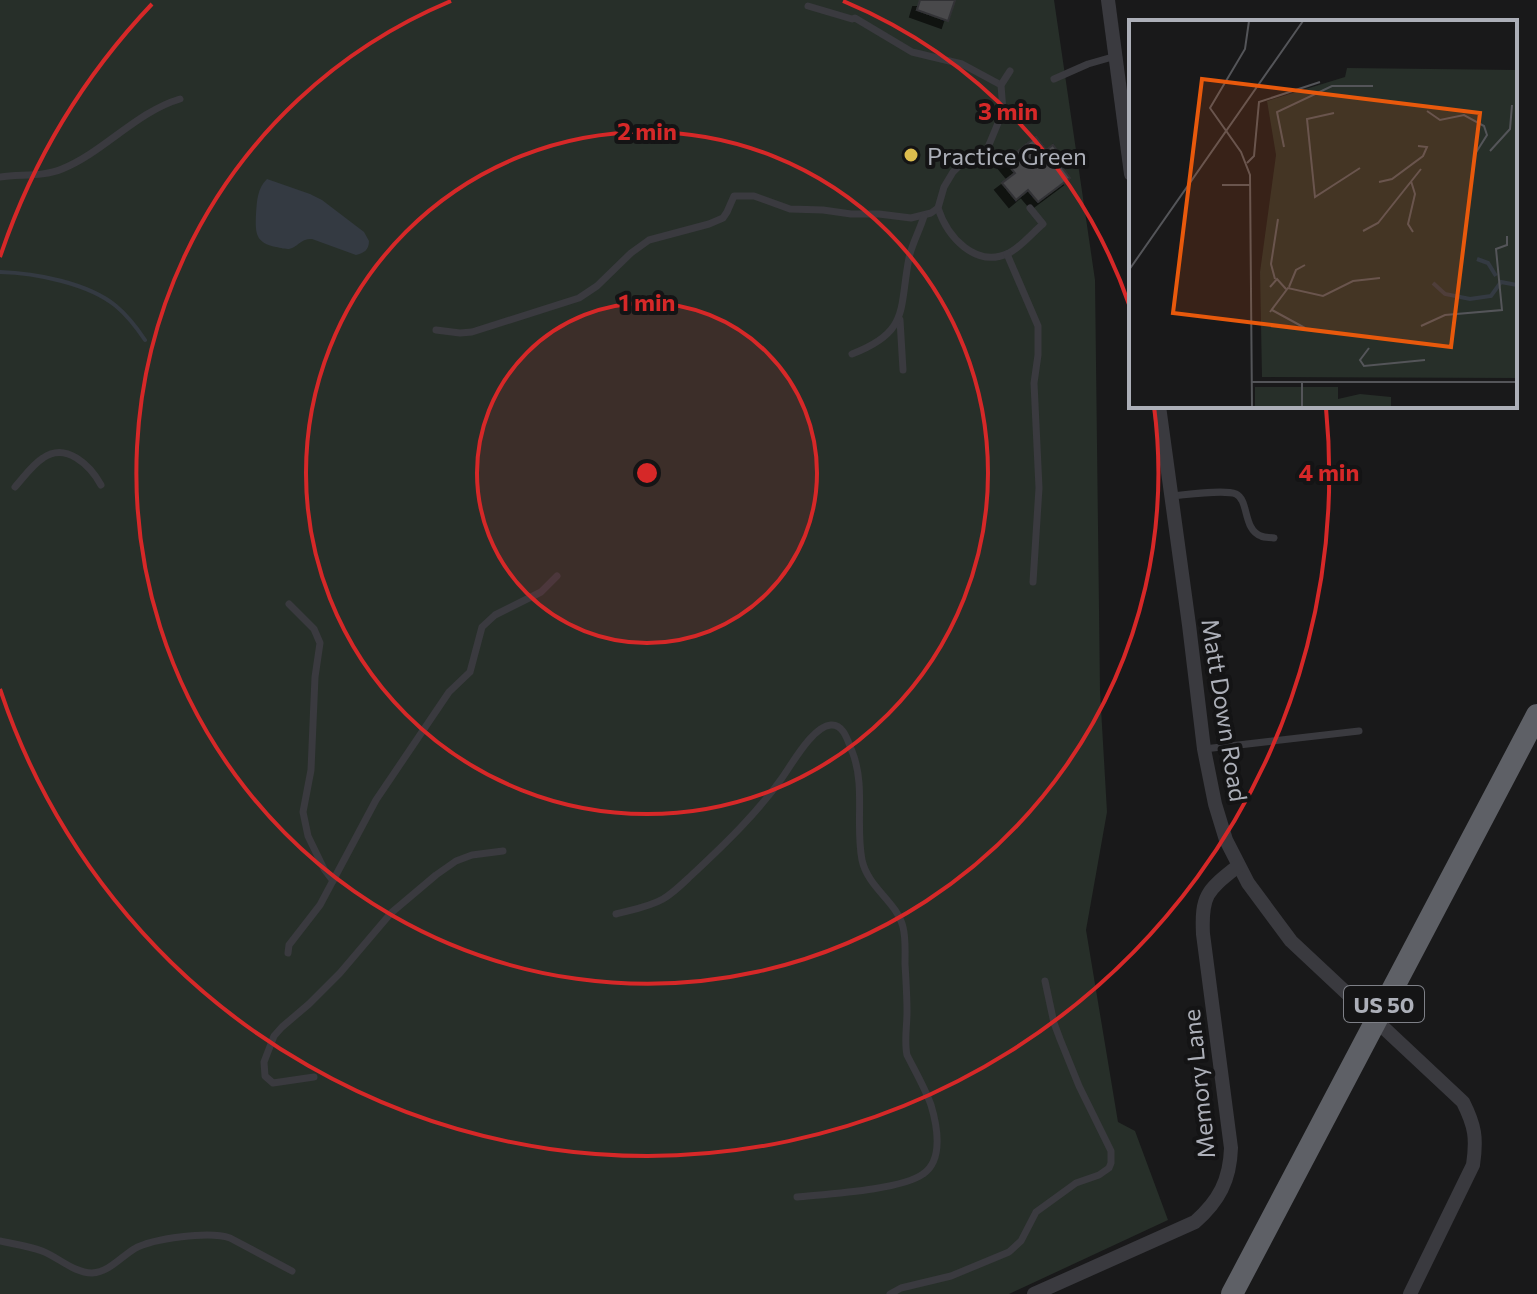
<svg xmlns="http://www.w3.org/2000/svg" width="1537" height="1294" viewBox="0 0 1537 1294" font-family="Commissioner,sans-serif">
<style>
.green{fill:#272f29}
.water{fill:#343a42}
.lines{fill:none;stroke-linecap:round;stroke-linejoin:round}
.stream{stroke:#343a42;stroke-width:4}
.building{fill:#48494c;stroke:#333336;stroke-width:2;filter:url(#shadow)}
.service{stroke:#3a3a3f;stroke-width:7}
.minor{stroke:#3a3a3f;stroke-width:14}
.trunk{stroke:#5e6066;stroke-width:22}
.ring{fill:none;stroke:#d62828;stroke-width:4}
.poi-dot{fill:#ddbd4e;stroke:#141415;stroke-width:3}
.labels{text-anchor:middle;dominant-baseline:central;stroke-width:8;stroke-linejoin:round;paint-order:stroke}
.shield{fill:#141415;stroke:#7e8087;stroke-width:2}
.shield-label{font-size:22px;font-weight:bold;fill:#acafb8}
.poi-label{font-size:24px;fill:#acafb8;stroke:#141415;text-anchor:start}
.street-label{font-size:24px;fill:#acafb8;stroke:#141415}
.inset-river{fill:none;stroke:#343a42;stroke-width:4}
.inset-road{fill:none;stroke:#545559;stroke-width:2}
.view{fill:#e8590c;fill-opacity:0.15;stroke:#e8590c;stroke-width:4}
.inset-edge{fill:none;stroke:#acafb8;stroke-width:4}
.centre{fill:#d62828;stroke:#141415;stroke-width:4}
.ring-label{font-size:24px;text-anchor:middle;font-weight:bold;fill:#d62828;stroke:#141415;stroke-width:8;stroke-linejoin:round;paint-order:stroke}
</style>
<defs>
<filter id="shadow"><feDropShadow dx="-7" dy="7" stdDeviation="0" flood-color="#0009"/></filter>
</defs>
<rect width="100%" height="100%" fill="#19191a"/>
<polygon class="green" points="0,0 1054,0 1095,280 1100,691 1107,812 1086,930 1118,1122 1135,1131 1168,1220 1009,1294 0,1294"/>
<path class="water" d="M267,179L310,194L322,200L364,232L369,241C369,250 364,253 356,255L312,239C299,239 299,247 289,249C286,249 280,248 276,247C256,243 255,234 256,214C257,201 257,189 267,179Z"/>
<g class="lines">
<path class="stream" d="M0,272C35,273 88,283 116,306C128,316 137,328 145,340"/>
</g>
<g class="building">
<polygon points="920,0 955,0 948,21 917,10"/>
<polygon points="1036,137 1046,150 1053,145 1063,159 1059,163 1070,178 1038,202 1028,190 1016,200 1002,183 1015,173 1005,161"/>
</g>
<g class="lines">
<g class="service">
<polyline points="808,6 852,19 855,18 912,52 962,64 1001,85"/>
<polyline points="1054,79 1088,64 1116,56"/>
<path d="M0,177C20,174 43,177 62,169C104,152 136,112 180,99"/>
<path d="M938,208C947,236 975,269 1009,253C1021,247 1032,233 1043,224L1030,208"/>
<polyline points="1007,254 1038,326 1038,355 1034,383 1039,488 1033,582"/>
<polyline points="900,320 903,370"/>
<polyline points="436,330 460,333 472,332 579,298 597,286 631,253 649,240 709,224 723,218 727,212 734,196 754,196 790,209 823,210 851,214 879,214 911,218 931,213 938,208 944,187 953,172 960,165 986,152 1003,111 1001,85 1010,71"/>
<path d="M852,354C910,332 899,309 909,258C912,243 920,230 924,216"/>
<path d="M15,487C24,477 32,465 43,458C66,442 90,465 101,485"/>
<path d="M1171,496C1185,495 1224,489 1236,494C1249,500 1243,530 1261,536C1265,538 1270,537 1274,538"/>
<polyline points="289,604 314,629 320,643 315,677 311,770 303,812 308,836 324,869 333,881"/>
<polyline points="1204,749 1359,731"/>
<path d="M616,914C631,910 649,907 663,899C675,892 685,881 695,872C726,843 758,812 782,778C792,764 813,726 831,725C844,724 848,742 852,751C866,786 855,824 862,860C868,888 897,902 903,927C906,939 905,951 905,964C906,980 907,996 907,1012C907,1027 904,1041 907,1055C915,1071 925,1088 931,1105C937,1125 944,1160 923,1174C901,1190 826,1194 797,1197"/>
<polyline points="288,953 289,945 320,905 376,800 449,692 470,672 482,627 495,615 541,592 557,576"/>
<polyline points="314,1077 273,1083 265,1076 264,1062 274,1036 282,1027 309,1004 340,973 391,913 436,875 456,861 472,855 503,851"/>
<path d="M0,1241C14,1244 29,1246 42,1251C58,1257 74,1273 92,1273C109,1272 121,1257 134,1249C153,1238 210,1231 230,1238L292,1271"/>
<polyline points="890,1294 901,1288 951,1276 1009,1252 1021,1241 1036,1212 1076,1183 1099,1175 1109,1168 1111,1163 1111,1151 1079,1086 1060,1039 1054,1023 1045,981"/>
</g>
<g class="minor">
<polyline points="1108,0 1131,174"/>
<path d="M1159,406L1189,625L1204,749L1215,804L1226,840L1248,883L1291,941L1463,1102C1475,1126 1477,1138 1473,1165L1410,1294"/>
<path d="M1034,1294L1195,1222C1219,1201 1230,1180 1231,1148L1203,934C1201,894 1208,890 1238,866"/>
</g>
<polyline class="trunk" points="1232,1294 1537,715"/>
</g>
<circle cx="647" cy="473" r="170" fill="#d62828" fill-opacity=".12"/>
<g class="ring">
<circle cx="647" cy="473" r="170"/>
<circle cx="647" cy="473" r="341"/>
<path d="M843 1A511 511 0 0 1 1130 307M1154 406A511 511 0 1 1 451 1"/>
<path d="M0 257A682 682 0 0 1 152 4M1326 408A682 682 0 0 1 0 689"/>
</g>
<circle class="poi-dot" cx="911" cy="155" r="8"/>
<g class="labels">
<rect class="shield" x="1344" y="986" width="80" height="36" rx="6"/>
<g class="shield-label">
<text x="1384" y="1004">US 50</text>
</g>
<g class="poi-label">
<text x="927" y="155">Practice Green</text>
</g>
<g class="street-label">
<text transform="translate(1225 710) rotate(81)">Matt Down Road</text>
<text transform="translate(1198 1084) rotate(-96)">Memory Lane</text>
</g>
</g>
<g transform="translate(1129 20)">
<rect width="388" height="388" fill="#19191a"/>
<path d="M218,48L388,50V358L133,357L131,252L147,135L138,81L216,57ZM126,367H209V379L231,374L262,377V387H126Z" fill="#272f29"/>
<path class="inset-river" d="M348,239L359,243L367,256M304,263L316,274L341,279L362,276L372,262L388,265"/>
<path class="inset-road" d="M120,1L116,29L81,88L112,132L121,155L123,387M298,91L311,100L335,95L355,106L358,115L346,134M205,93L178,99L186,177L231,148M155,127L148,92L203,66H244M361,131L381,109L383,85M118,143L125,136L130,82L191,62M282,161L286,174L279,204L284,212M250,162L263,159L294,136L298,127L289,126M93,165H121M234,211L249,203L292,149M0,250L174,1M146,259L142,244L149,199M141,267L148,259L157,269M160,267L167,250L176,245M143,290L176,308M141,292L159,268L194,276L224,261L251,258M292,306L316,295L373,290L367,229L378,225V216M240,328L231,340L235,346L296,340M122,362H388M173,387V362"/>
<path class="view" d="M73,59L351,93L322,327L44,293Z"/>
<rect width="388" height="388" class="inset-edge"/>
</g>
<circle cx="647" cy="473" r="12" class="centre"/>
<g class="ring-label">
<text x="1008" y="120">3 min</text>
<text x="647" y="140">2 min</text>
<text x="647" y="311">1 min</text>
<text x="1329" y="481">4 min</text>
</g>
</svg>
